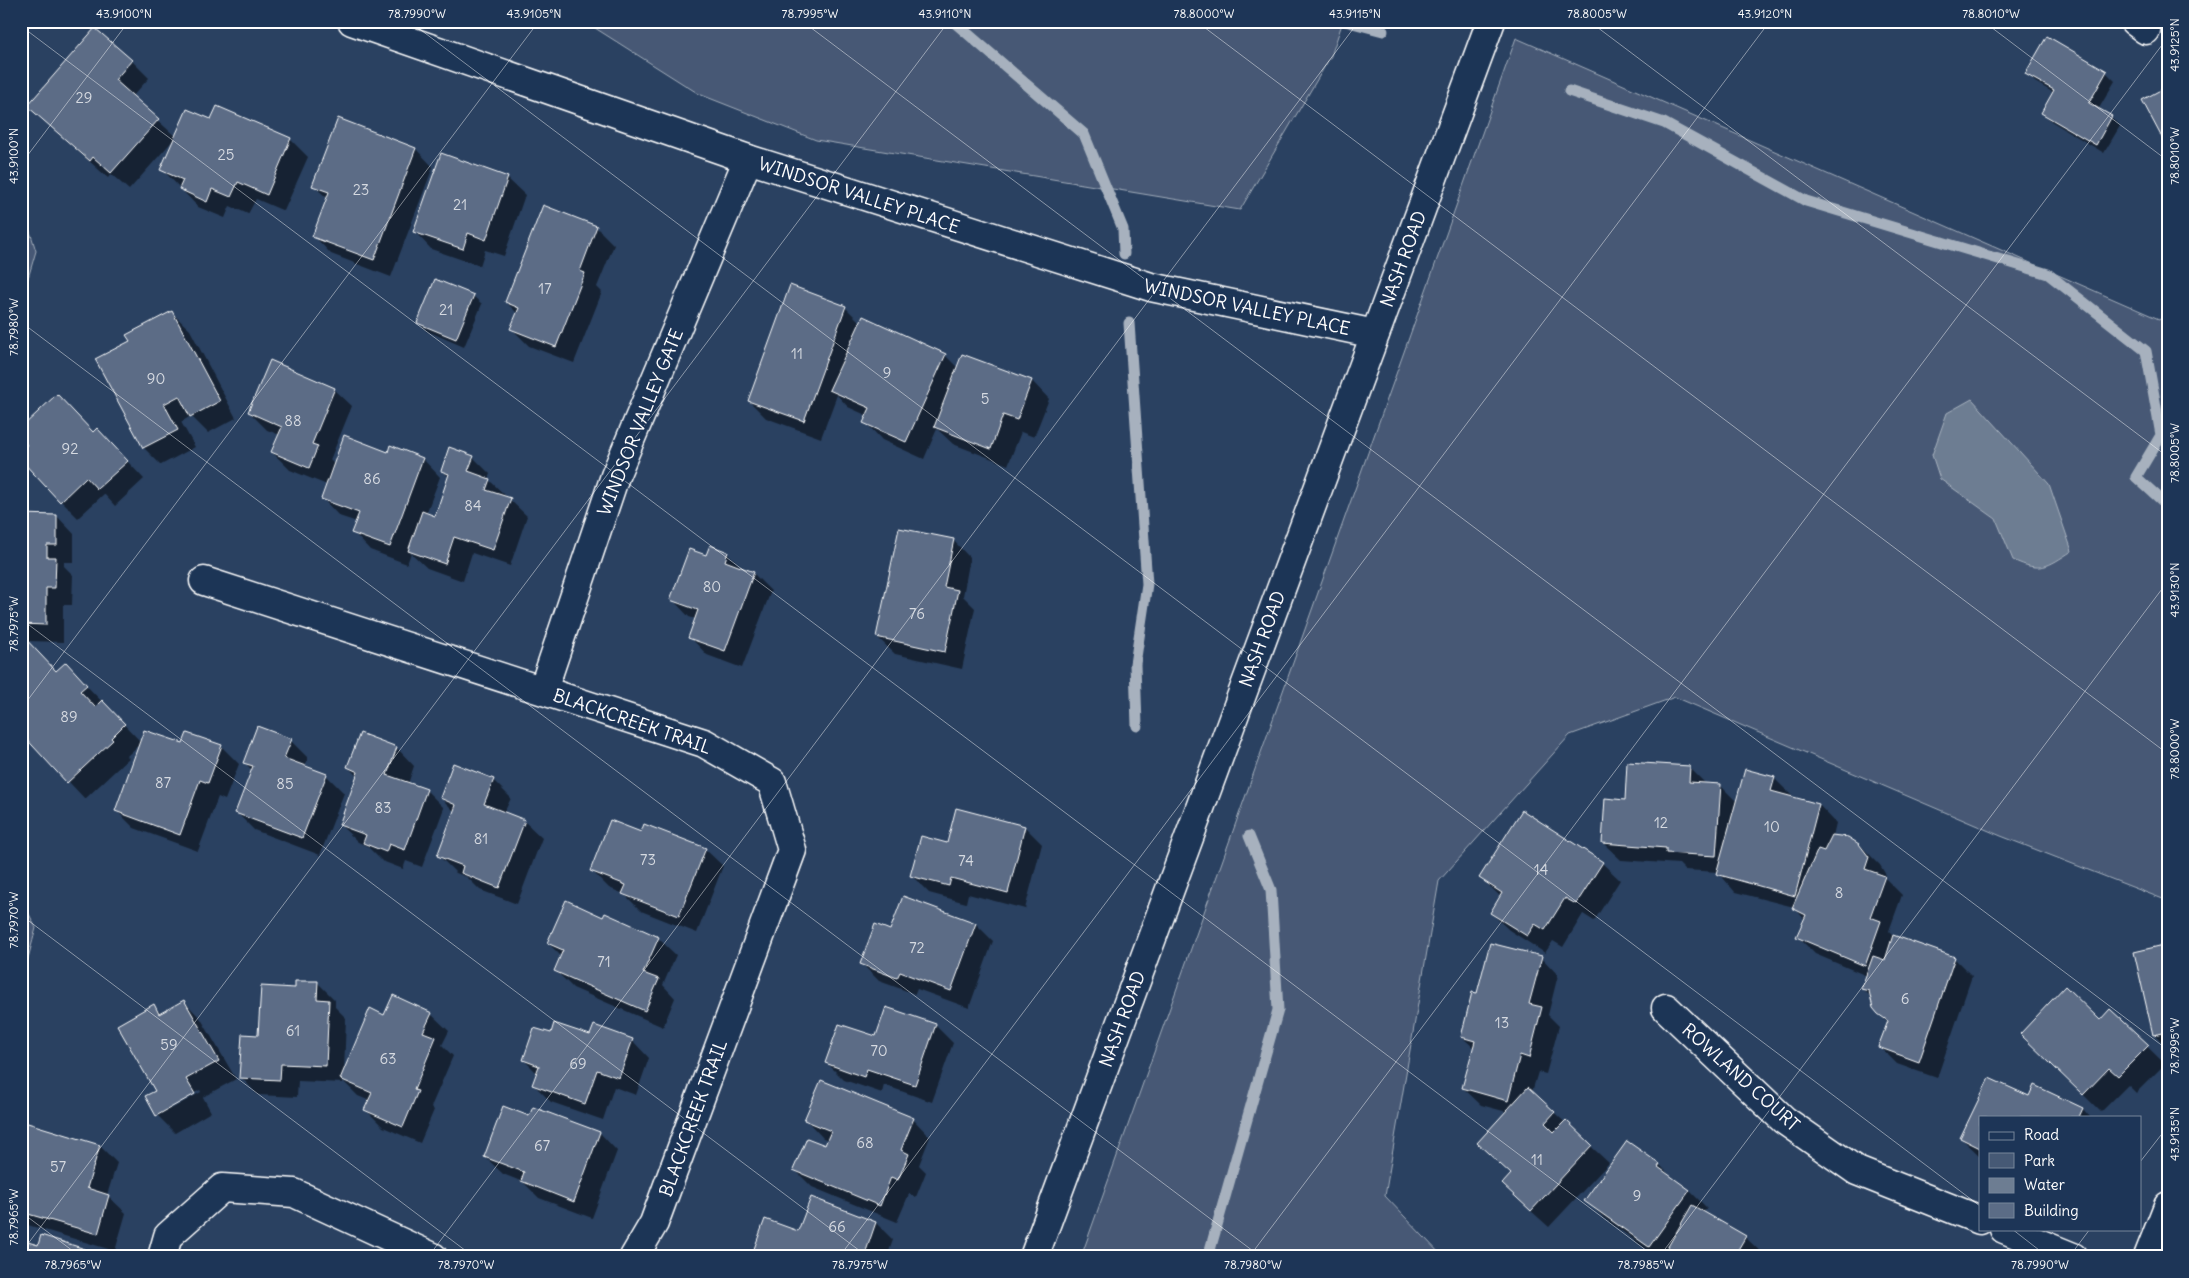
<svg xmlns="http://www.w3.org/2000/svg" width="2189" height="1278" viewBox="0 0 2189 1278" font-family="Delius,sans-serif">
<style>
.green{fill:#465975;stroke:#a2acba}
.water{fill:#6d7d92;stroke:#a7b1be}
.shadow{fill:#0007;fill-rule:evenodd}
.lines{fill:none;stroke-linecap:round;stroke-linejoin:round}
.stream{stroke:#a7b1be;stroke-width:11}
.building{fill:#5b6c86;stroke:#fff}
.minor-casing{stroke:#fff;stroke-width:31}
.minor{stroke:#1d3557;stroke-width:28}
.ticks{fill:none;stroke:#fff;stroke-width:1;stroke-opacity:0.45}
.labels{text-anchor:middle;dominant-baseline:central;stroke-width:4;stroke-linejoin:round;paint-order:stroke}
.number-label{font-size:15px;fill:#d6dae1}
.street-label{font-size:18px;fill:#fff;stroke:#1d3557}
.neatline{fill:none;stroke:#fff;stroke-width:2}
.ticks-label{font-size:12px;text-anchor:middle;fill:#fff}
</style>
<rect width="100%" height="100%" fill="#2a4161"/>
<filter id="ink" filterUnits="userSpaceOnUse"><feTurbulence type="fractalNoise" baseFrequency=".02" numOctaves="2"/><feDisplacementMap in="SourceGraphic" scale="10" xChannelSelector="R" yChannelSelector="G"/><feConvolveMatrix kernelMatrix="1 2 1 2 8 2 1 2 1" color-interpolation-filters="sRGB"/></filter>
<g filter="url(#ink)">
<g class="green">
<polygon points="584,21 1343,21 1331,56 1240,210 816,140 699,94"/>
<polygon points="1516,38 2168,323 2168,901 2001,836 1675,697 1570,735 1439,881 1385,1196 1443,1257 1081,1257"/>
<polygon points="21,202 36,251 21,302"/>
<polygon points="21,898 36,928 21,985"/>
</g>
<path class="water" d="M1972,399L2049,484L2072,551C2047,567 2041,573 2013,560L1996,519L1940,479L1932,455L1947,413Z"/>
<g class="shadow">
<polygon points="52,21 101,21 101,23 54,23"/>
<polygon points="131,60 149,78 132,97 176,137 211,121 290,139 308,157 284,211 256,199 248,214 230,206 225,218 198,207 162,169 175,138 129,190 111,174 108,178 28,106"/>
<polygon points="2106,72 2115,81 2098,110 2111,117 2120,126 2104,153 2051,121 2043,113 2054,93 2035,82 2027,73"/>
<polygon points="339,120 416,149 433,167 391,277 331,254 314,236 328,199 314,186"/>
<polygon points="507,178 525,195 504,256 485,250 480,266 431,249 414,231"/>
<polygon points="596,227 614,245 597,287 602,292 574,363 529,346 512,329 518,314 506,302"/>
<polygon points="473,296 482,304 464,347 427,331 418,322"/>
<polygon points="845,307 861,323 945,355 958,368 963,355 1032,381 1049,399 1034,437 1021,432 1008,465 953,444 937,429 924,459 882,440 865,422 868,416 848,407 837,395 821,438 766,418 749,401"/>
<polygon points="172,313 190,330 236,418 208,433 191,416 181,422 195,447 161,465 144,448 131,341"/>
<polygon points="334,389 352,406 330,460 334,464 389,453 391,447 423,459 440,477 426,514 435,517 449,477 442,470 473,457 490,474 488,479 527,516 510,566 472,553 463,581 427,568 411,553 407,564 370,550 353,532 357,522 339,516 322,498 327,485 290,470 272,452 280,435 267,430 249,412"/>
<polygon points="93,433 114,447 144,479 115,506 104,494 78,518 61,501"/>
<polygon points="21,515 57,516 74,534 74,562 64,562 64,566 73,575 72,605 63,605 63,642 27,641 56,672 83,682 141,742 221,746 239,764 225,800 218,797 198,851 134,828 117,811 141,743 127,756 129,758 85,799 21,731"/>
<polygon points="953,540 970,558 963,596 975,608 962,669 895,654 877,637"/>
<polygon points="727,553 743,569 753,573 771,591 742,668 707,655 690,637 696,619 689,617 672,599 707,557"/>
<polygon points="360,735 397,748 414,766 408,784 426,790 444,808 422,867 406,861 403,869 382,861 367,846 358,842 340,825 358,777 348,767"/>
<polygon points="291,741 308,758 305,767 326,775 344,793 320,855 254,830 237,813 253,771 244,762"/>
<polygon points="1690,768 1707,785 1721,786 1737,802 1774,778 1792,796 1791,798 1819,805 1836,823 1833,836 1855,841 1862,847 1880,865 1886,875 1885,878 1902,895 1889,931 1895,937 1954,958 1972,976 1937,1078 1897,1064 1880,1047 1888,1023 1876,1011 1870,996 1863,989 1867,976 1815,954 1797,936 1805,920 1794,907 1735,892 1718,872 1685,870 1679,864 1621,860 1603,843 1626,801"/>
<polygon points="493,780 511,798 504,813 524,821 542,838 517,904 480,890 467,877 456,873 438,855 455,812 441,798"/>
<polygon points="957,809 1025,827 1042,844 1025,909 968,894 966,903 929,893 912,876 947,845"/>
<polygon points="641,834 705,849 723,866 697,933 641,911 624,894 609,888 591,870"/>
<polygon points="1602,863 1620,880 1594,921 1583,914 1563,947 1553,941 1545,953 1509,930 1491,913 1501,897 1481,878"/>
<polygon points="604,919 658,938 676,955 663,985 675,998 663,1027 573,988 556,971 562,957 548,943"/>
<polygon points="976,924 993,941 969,1008 917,989 915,994 879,981 862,964 891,931"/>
<polygon points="2168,946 2168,1048 2154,1034"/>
<polygon points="1541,957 1558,975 1548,1015 1559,1026 1546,1074 1538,1072 1532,1092 1609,1163 1549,1227 1521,1202 1512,1175 1496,1160 1507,1112 1481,1105 1463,1088 1474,1048 1462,1037 1478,995"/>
<polygon points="318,983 335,1000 335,1007 346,1018 344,1072 385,1016 431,1014 449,1031 442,1045 453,1056 431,1107 434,1110 420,1143 383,1127 366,1110 370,1101 358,1096 343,1081 343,1083 298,1081 297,1097 258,1095 241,1077 259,1036 297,989"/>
<path d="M184,1001L201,1019L236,1079L203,1097L211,1112L175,1133L157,1115L147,1097L157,1091L153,1006L162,1014ZM200,1090L201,1092L171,1109V1106Z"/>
<polygon points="2110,1010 2165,1064 2136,1093 2128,1085 2101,1112 2039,1051 2100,1022"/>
<polygon points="935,1025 953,1043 932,1102 884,1085 882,1093 844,1080 827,1063 877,1038"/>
<polygon points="552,1035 632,1040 649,1058 636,1095 614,1087 603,1120 551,1102 534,1085 538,1074 524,1060"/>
<polygon points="1990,1079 2030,1098 2035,1087 2083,1109 2090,1117 1980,1117 1980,1156 1961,1138"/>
<polygon points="530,1118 600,1133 617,1151 592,1218 539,1198 523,1182 503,1174 485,1157"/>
<polygon points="913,1119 930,1137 919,1165 926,1172 916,1197 909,1194 897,1222 812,1187 795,1170 826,1147 829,1140 823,1138 806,1120"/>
<polygon points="21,1122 100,1146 117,1163 107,1195 126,1213 115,1251 21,1223"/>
<polygon points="1627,1143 1660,1165 1674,1180 1690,1191 1707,1208 1703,1213 1745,1237 1763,1254 1761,1257 1657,1257 1604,1218 1586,1201"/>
<polygon points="812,1199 876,1223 893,1240 887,1257 752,1257 799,1233"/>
<polygon points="39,1246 84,1250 91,1257 21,1257"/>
</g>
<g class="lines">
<g class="stream">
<polyline points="953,21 1084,134 1123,229 1124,254"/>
<polyline points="1345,21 1383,31"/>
<polyline points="1569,91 1664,123 1806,201 2048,274 2146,351 2161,435 2136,477 2168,506"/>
<polyline points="1129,323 1147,584 1135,664 1137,726"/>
<polyline points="1208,1257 1278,1010 1271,890 1249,836"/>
</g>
</g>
<g class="building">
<polygon points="95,28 132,60 115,80 159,119 111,173 93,157 90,161 27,106"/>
<polygon points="2047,36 2107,71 2089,103 2112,116 2096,145 2041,113 2054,90 2025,74"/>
<polygon points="2168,86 2168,149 2142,100"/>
<polygon points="217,106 291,138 267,195 238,182 231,197 212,189 207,202 179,189 183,180 160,170 187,109 211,119"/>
<polygon points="338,118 416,148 374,260 312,237 329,192 312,186"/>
<polygon points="441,153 508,177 486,240 468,233 463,249 413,232"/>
<polygon points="543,205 597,226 580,271 585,273 556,347 510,329 519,308 505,302"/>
<polygon points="435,279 474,295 456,339 417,323"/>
<polygon points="790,285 846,306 804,421 748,401"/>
<polygon points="172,311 220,401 190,417 179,396 164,404 178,430 143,448 95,359 130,341 126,335"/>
<polygon points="863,316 946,354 906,442 863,423 870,408 829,390"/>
<polygon points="962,354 1032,380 1017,420 1003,415 991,449 934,427"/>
<polygon points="270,360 335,388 312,444 318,446 309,468 271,452 282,427 248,412"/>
<polygon points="57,394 93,432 97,428 128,461 97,489 86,477 60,502 21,460 21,450 27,445 21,438 21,428"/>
<polygon points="344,435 388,452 390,445 423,458 390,547 351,533 359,513 321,499"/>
<polygon points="449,447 474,456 468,471 490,479 486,490 511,498 493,550 454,537 445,564 408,551 422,511 435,516 449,474 441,471"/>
<polygon points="21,514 57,515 57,545 47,545 47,557 56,557 55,588 46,588 46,625 21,624"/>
<polygon points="899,528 954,539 944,587 958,590 945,652 876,637"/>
<polygon points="710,545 728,552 725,561 754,572 725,651 688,638 698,610 670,600 689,549 706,555"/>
<polygon points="22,635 56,671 66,662 87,685 80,691 95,707 102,700 125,724 111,738 113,740 67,783 21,733"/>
<polygon points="257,726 292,739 284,758 327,774 302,838 235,813 253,766 243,763"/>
<polygon points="144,730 183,743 187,733 222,745 208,783 200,780 180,835 115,811"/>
<polygon points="360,733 397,747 387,775 427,789 405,850 389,844 386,852 363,843 366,835 339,825 358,772 347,767"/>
<polygon points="1627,762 1690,766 1689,782 1721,784 1716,856 1666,853 1666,848 1602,843 1605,798 1625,800"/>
<polygon points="453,763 494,779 484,804 525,820 499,888 461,873 463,866 437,856 456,805 440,798"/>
<polygon points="1745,769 1775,777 1771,791 1819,804 1795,896 1716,874"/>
<polygon points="956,808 1025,826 1008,893 951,878 949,886 910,876 921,836 947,843"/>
<polygon points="1522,810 1603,862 1576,904 1565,898 1545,930 1535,924 1527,936 1490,913 1502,893 1479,878"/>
<polygon points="610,820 641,832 644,824 706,848 679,916 622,894 626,885 590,871"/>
<polygon points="1832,835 1848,837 1859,844 1869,857 1865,869 1885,876 1870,917 1881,921 1865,966 1796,937 1806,915 1792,908 1818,849 1824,851"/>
<polygon points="903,896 976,923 951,991 900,972 897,978 860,964 875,924 890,930"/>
<polygon points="566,900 603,917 605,913 659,937 643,973 659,979 645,1011 554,971 563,950 547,943"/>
<polygon points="1893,935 1955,957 1919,1062 1878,1047 1888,1021 1878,1014 1873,1008 1869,991 1861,989 1873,956 1885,960"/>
<polygon points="1490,943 1542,956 1529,1004 1542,1007 1529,1058 1520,1055 1508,1101 1462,1088 1475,1041 1461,1037 1472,992 1477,993"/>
<polygon points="2168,944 2168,1032 2153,1035 2134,952"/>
<polygon points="295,981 318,981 317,999 329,1000 326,1066 281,1064 280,1080 239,1078 242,1034 258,1035 261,986 295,988"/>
<polygon points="2065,986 2100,1020 2110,1009 2149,1045 2118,1076 2109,1068 2083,1095 2020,1034"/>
<polygon points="393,995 432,1013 423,1032 436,1037 414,1090 418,1091 403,1127 364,1110 372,1093 340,1079 370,1008 384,1015"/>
<polygon points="184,1000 219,1061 186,1079 195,1094 156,1116 145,1096 155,1091 117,1025 154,1004 159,1014"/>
<polygon points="886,1007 936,1024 915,1085 867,1069 864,1077 825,1063 839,1024 876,1036"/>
<polygon points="554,1023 590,1035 594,1025 633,1039 619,1078 597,1070 585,1104 532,1085 539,1066 523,1060 534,1028 551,1033"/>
<polygon points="1989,1078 2029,1096 2034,1085 2083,1108 2079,1117 1980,1117 1980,1148 1960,1138"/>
<polygon points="821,1080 914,1118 901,1150 909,1154 898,1180 891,1177 880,1206 793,1170 807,1138 825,1145 831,1131 804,1120"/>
<polygon points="1528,1087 1555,1112 1545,1123 1554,1132 1566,1120 1592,1145 1531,1211 1502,1184 1511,1174 1477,1143"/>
<polygon points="503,1106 529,1116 533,1107 600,1132 574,1202 521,1181 524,1172 484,1157"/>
<polygon points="21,1121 100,1145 87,1188 109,1195 98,1234 21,1212"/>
<polygon points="1627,1141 1660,1164 1658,1167 1690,1190 1649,1247 1584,1201"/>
<polygon points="811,1197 876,1222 864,1257 751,1257 765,1219 798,1231"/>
<polygon points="1692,1205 1746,1236 1736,1253 1743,1257 1662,1257"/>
<polygon points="41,1235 85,1249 83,1257 21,1257 21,1240 38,1245"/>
</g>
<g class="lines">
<defs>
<g id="minor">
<polyline points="352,21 748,159 1151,287 1375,334"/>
<polyline points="2134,21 2146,30"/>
<polyline points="204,581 704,743 772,782 792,850 654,1223 634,1257"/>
<polyline points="543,690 615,476 748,159"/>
<polyline points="1666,1008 1784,1120 1857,1171 1980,1220"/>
<polyline points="2004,1229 2073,1257"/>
<polyline points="162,1257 168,1236 222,1188 294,1193 433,1257"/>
<polyline points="1034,1257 1491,21"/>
<polyline points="2148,1257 2168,1206"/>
</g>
</defs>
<use href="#minor" class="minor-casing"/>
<use href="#minor" class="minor"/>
</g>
</g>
<path class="ticks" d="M409,21L1980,1206M802,21L2168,1050M1196,21L2168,754M1589,21L2168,457M1983,21L2168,161M21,26L1655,1257M21,164L129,21M21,322L1261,1257M21,619L868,1257M21,709L539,21M21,915L474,1257M2140,1162L2168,1126M21,1212L81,1257M2012,1229L2048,1257M21,1253L949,21M428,1257L1359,21M839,1257L1770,21M1249,1257L2168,37M1659,1257L2168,581M2069,1257L2090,1229"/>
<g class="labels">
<g class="number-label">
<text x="84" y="97">29</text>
<text x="226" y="154">25</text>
<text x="361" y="189">23</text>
<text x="460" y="204">21</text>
<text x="545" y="288">17</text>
<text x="446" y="309">21</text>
<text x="797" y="353">11</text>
<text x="887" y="372">9</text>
<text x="156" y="378">90</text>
<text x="985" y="398">5</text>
<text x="293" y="420">88</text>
<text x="70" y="448">92</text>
<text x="372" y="478">86</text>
<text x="473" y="505">84</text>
<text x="712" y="586">80</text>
<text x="917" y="613">76</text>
<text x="69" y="716">89</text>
<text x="163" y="782">87</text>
<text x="285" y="783">85</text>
<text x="383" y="807">83</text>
<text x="1661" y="822">12</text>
<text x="1772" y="826">10</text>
<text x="481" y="838">81</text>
<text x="648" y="859">73</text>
<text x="966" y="860">74</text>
<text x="1541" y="869">14</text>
<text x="1839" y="892">8</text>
<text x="917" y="947">72</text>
<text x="604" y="961">71</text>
<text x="1905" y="998">6</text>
<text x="1502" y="1022">13</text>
<text x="293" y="1030">61</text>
<text x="169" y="1044">59</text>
<text x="879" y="1050">70</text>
<text x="388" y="1058">63</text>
<text x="578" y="1063">69</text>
<text x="865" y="1142">68</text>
<text x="542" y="1145">67</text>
<text x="1537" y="1159">11</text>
<text x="58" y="1166">57</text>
<text x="1637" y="1195">9</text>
<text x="837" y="1226">66</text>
</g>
<g class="street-label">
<text transform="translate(859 195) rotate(18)">WINDSOR VALLEY PLACE</text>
<text transform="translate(1403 259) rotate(-70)">NASH ROAD</text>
<text transform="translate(1247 307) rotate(12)">WINDSOR VALLEY PLACE</text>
<text transform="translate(640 422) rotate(-68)">WINDSOR VALLEY GATE</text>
<text transform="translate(1262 639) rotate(-70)">NASH ROAD</text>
<text transform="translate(632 721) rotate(19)">BLACKCREEK TRAIL</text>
<text transform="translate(1122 1019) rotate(-70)">NASH ROAD</text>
<text transform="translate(1741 1077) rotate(42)">ROWLAND COURT</text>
<text transform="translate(693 1118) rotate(-70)">BLACKCREEK TRAIL</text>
</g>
</g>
<rect width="2189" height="1278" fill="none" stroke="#1d3557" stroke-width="55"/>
<rect x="1979" y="1116" width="162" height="115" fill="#1d3557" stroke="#77869a"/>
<rect x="1989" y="1132" width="25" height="8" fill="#1d3557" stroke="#77869a"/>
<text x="2024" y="1140" font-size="15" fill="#ffffff">Road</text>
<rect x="1989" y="1153" width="25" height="15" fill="#465975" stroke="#77869a"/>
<text x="2024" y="1166" font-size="15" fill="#ffffff">Park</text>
<rect x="1989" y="1178" width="25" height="15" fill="#6d7d92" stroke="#77869a"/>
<text x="2024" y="1190" font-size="15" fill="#ffffff">Water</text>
<rect x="1989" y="1203" width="25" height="15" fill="#5b6c86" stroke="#77869a"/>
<text x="2024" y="1216" font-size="15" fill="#ffffff">Building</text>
<rect x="28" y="28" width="2134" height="1222" class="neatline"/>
<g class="ticks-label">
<text x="124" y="18">43.9100°N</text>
<text x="417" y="18">78.7990°W</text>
<text x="534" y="18">43.9105°N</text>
<text x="810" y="18">78.7995°W</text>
<text x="945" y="18">43.9110°N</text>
<text x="1204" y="18">78.8000°W</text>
<text x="1355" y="18">43.9115°N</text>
<text x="1597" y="18">78.8005°W</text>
<text x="1765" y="18">43.9120°N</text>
<text x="1991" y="18">78.8010°W</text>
<text transform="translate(2175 45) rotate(-90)" y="4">43.9125°N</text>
<text transform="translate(14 156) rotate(-90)" y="4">43.9100°N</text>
<text transform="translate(2175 156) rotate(-90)" y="4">78.8010°W</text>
<text transform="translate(14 327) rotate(-90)" y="4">78.7980°W</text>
<text transform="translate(2175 453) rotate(-90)" y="4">78.8005°W</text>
<text transform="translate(2175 590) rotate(-90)" y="4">43.9130°N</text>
<text transform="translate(14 624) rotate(-90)" y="4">78.7975°W</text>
<text transform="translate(2175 749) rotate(-90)" y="4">78.8000°W</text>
<text transform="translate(14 920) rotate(-90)" y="4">78.7970°W</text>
<text transform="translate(2175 1046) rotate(-90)" y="4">78.7995°W</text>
<text transform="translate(2175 1134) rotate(-90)" y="4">43.9135°N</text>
<text transform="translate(14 1217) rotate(-90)" y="4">78.7965°W</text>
<text x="73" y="1269">78.7965°W</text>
<text x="466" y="1269">78.7970°W</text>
<text x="860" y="1269">78.7975°W</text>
<text x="1253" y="1269">78.7980°W</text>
<text x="1646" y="1269">78.7985°W</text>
<text x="2040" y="1269">78.7990°W</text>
</g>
</svg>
